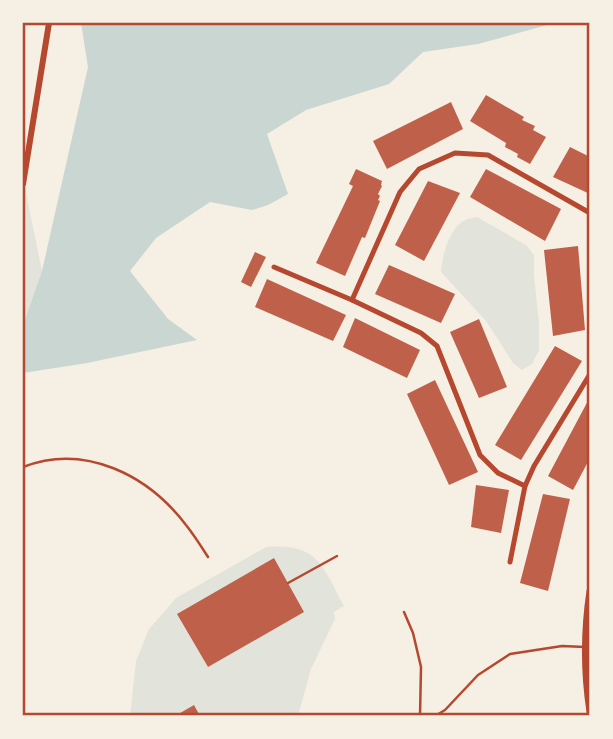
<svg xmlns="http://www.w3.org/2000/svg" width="613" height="739" viewBox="0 0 613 739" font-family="'Space Grotesk',sans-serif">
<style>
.green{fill:#e2e4dc}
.water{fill:#c9d6d2}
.building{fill:#bf614a}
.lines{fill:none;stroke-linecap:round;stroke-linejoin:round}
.service{stroke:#b5482f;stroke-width:2.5}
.minor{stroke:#b5482f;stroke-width:5}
.tertiary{stroke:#b5482f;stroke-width:6}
.secondary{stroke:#b5482f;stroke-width:7}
.neatline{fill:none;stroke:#b5482f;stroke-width:2.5}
</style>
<rect width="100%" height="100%" fill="#f6efe4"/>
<g class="green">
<polygon points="23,178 42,271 23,325"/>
<path d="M477,217L526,245L534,255V275L539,323V350L532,364L522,370L513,363L486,321L441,272C442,256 449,228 465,220C469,218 473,218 477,217Z"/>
<path d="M266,547C319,543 322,566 344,606L334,612L335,619L311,669L298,716H130L136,661L149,629L176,598Z"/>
</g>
<polygon class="water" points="81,23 555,23 478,44 423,52 389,84 306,110 267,134 288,194 268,205 252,210 210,202 156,238 130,271 168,319 197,340 87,363 23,373 23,325 42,271 88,67"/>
<g class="building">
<polygon points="486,95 524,117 522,120 535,126 533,130 546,137 530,164 517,157 518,154 505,147 506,143 470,121"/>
<polygon points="451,102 463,129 387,169 373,141"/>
<polygon points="570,147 590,157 590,194 553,177"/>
<polygon points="356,169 382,181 381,185 382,186 378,194 380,196 378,200 380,201 365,238 362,237 345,276 316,263 353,186 349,184"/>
<polygon points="486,169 561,209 545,241 470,197"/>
<polygon points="428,181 460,193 424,261 395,245"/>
<polygon points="578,246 585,330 553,336 544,250"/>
<polygon points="255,252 266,257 251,287 241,282"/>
<polygon points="389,265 455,294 441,323 375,294"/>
<polygon points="267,279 346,315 333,341 255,307"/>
<polygon points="355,318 420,350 407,378 343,347"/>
<polygon points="479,319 507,387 479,398 450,332"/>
<polygon points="555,346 582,361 521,460 495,445"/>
<polygon points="435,380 478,472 449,485 407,394"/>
<polygon points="590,397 590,458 573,490 548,476"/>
<polygon points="476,485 509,490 501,533 471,527"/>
<polygon points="543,494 570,499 548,591 520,583"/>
<polygon points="274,558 304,612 208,667 177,614"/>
<polygon points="194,705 200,716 175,716"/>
</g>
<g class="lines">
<g class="service">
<path d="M23,467C85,443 148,475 186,525C194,535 201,546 208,557"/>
<polyline points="288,583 337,556"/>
<polyline points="404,612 413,633 421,667 420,716"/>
<polyline points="435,716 445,710 478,675 510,654 562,646 585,647"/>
</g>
<g class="minor">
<polyline points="274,267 352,300 421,333 437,346 480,455 498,473 525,486"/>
<polyline points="352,300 400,192 419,169 455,153 488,155 590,213"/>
<polyline points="510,562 525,486 534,466 590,374"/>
</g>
<polyline class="tertiary" points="23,184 49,23"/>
<path class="secondary" d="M590,591C584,631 584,672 590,712"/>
</g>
<rect width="613" height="739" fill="none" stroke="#f6efe4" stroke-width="49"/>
<rect x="24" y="24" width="564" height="690" class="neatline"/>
</svg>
